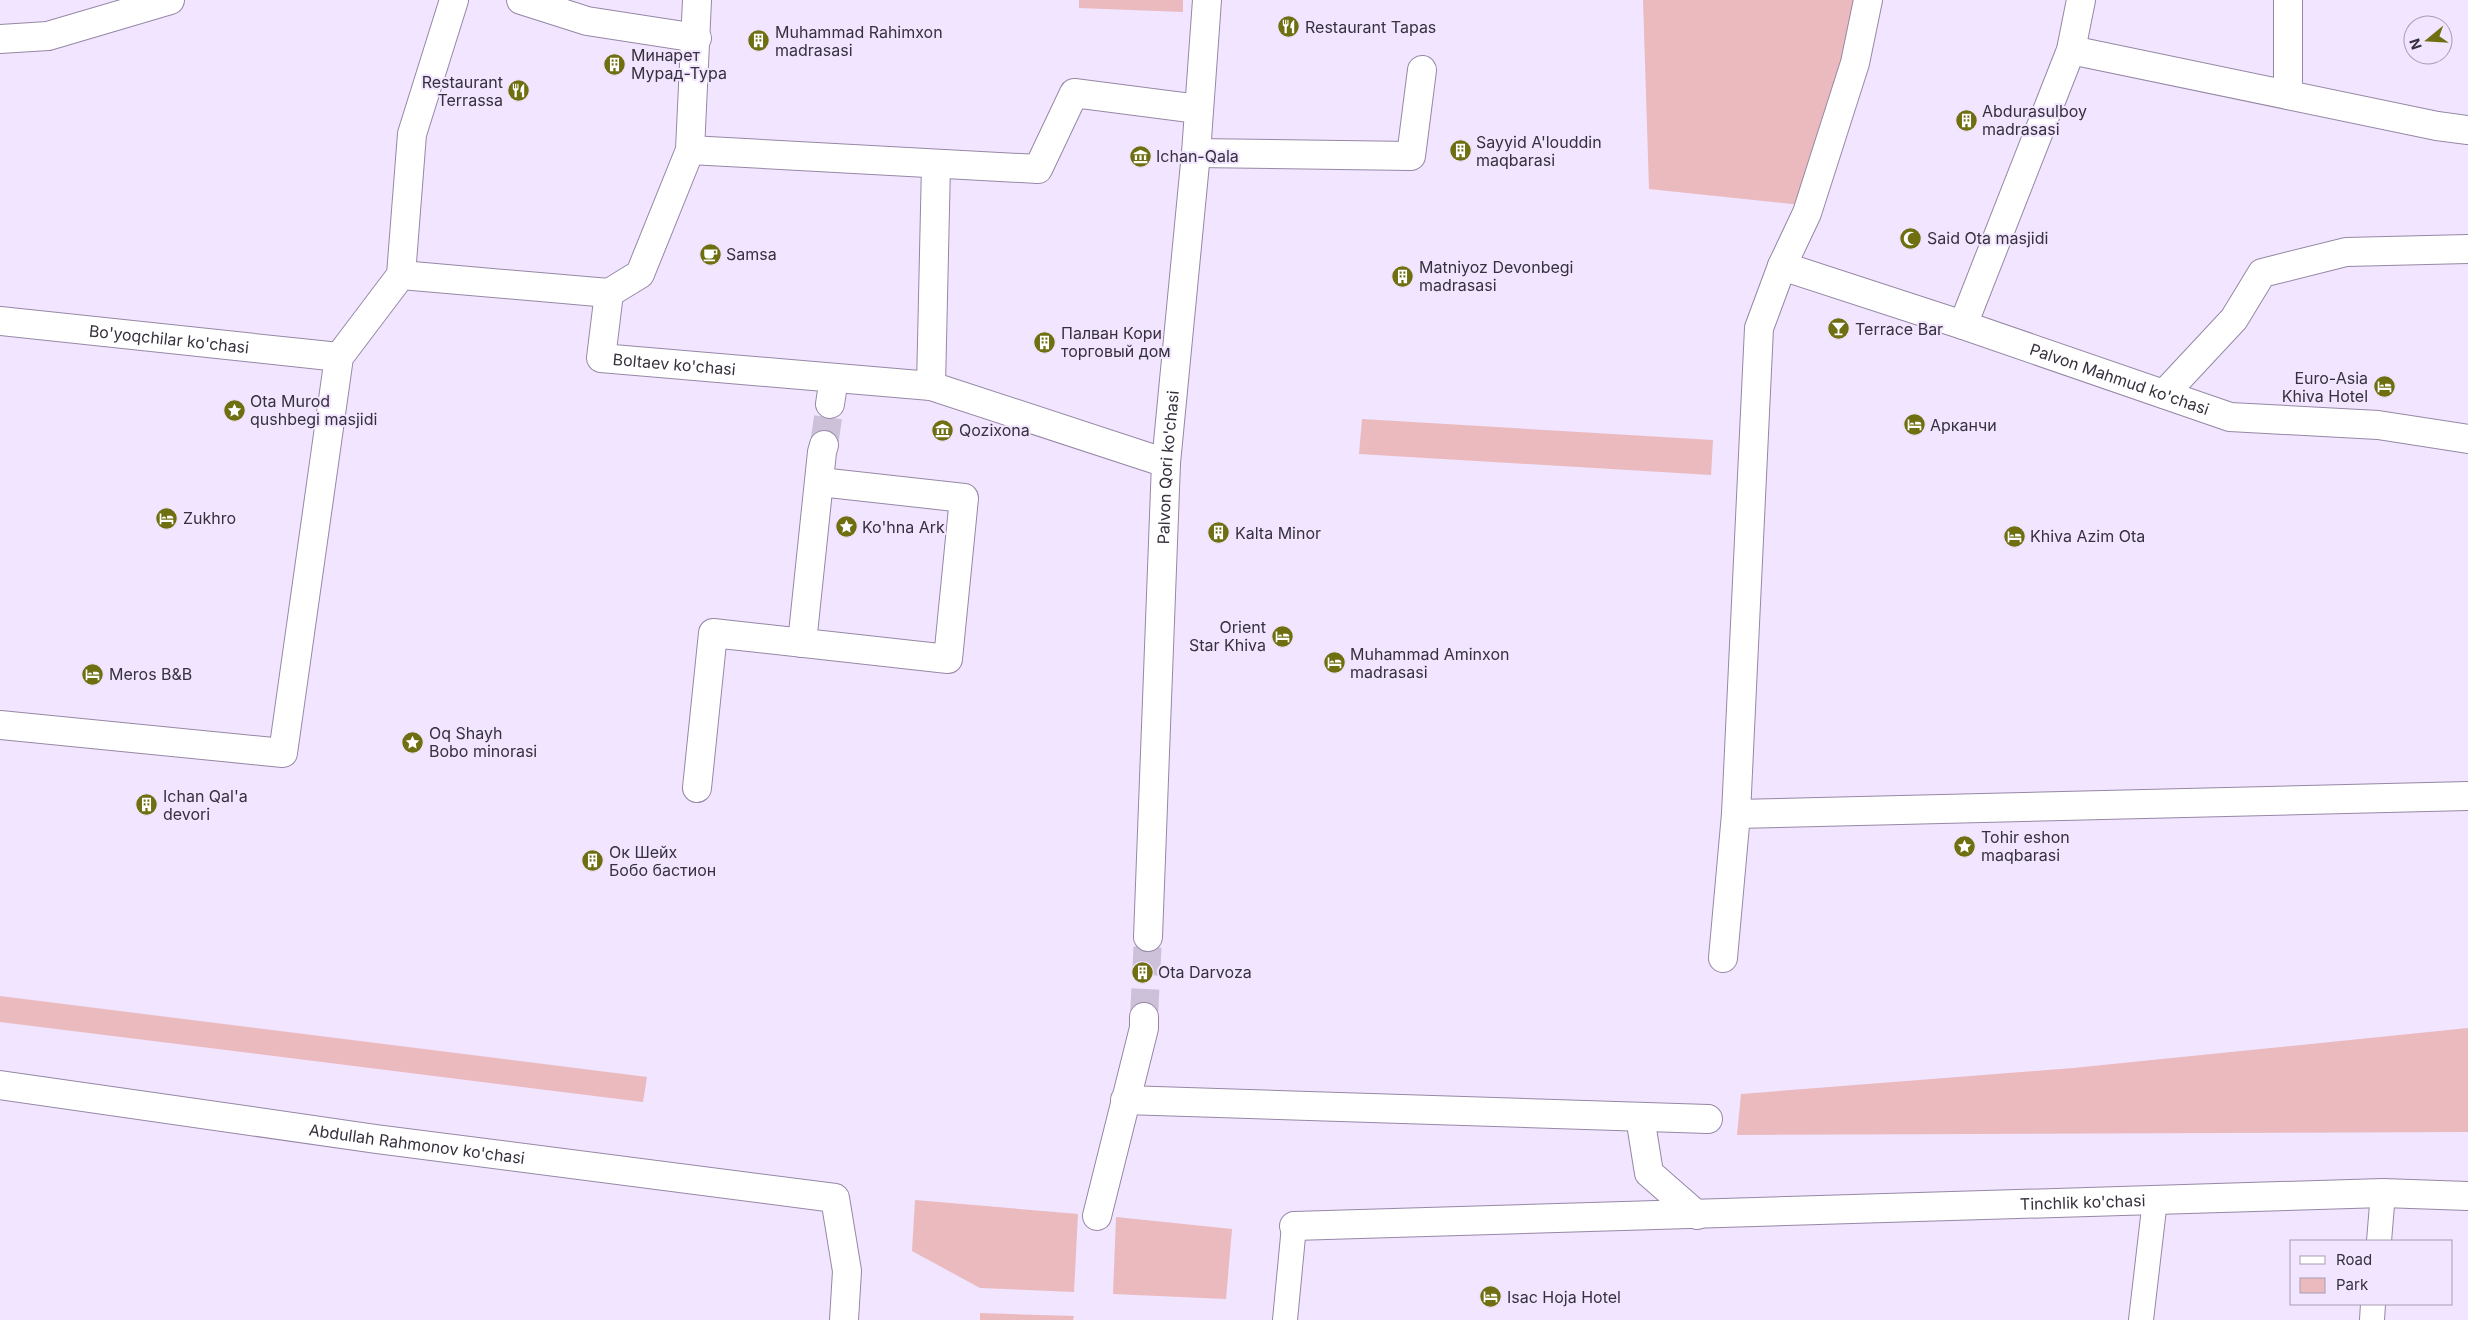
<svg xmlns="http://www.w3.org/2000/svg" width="2468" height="1320" viewBox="0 0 2468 1320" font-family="Inter,sans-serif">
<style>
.green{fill:#eababf}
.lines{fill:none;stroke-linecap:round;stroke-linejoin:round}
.street-tunnel{stroke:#ccc1d8;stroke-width:28;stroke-dasharray:28 14;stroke-linecap:butt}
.lane-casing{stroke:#9688a5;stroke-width:26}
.street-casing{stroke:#9688a5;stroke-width:30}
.lane{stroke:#fff;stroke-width:24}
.street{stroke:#fff;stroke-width:28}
.labels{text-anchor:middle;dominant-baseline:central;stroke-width:4;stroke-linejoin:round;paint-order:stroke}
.poi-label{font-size:16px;fill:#37303d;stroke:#f1e5ff;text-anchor:start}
.street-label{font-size:16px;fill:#37303d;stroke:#f1e5ff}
</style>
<rect width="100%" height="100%" fill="#f1e5ff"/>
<g class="green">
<polygon points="1079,0 1183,0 1183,12 1079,8"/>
<polygon points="1643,0 1859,0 1801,205 1649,189"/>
<polygon points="1362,419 1713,440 1711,475 1359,454"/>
<polygon points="0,996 647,1077 643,1102 0,1022"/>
<polygon points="2468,1028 2468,1132 1737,1135 1741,1094 2073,1068"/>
<polygon points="915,1200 1078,1214 1074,1292 980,1288 912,1251"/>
<polygon points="1116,1217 1232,1229 1226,1299 1113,1294"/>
<polygon points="980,1313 1074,1316 1073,1320 980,1320"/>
</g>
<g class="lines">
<g class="street-tunnel">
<polyline points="824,445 830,404"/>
<polyline points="1144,1017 1148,937"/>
</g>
<defs>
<g id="lane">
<polyline points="2379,1241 2383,1193"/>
<polyline points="1285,1320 1294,1226"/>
<polyline points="2141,1320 2155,1200"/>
<polyline points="2372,1320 2373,1304"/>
</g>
<g id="street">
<polyline points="521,0 587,21 697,38"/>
<polyline points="0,39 48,36 170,0"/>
<polyline points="2071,50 2437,126 2468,130"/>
<polyline points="2288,95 2288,0"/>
<polyline points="690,150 1038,169 1074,93 1198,109"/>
<polyline points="1196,153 1411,156 1422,70"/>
<path id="s1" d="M1782,266L1963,325L2230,417L2378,425L2468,439"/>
<polyline points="401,275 609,293"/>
<path id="s2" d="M609,293L601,358L931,386L1166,463"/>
<polyline points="609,293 640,274 690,150 697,0"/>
<path id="s3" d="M0,321L339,357"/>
<polyline points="1963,325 2071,50 2081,0"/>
<polyline points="931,386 936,165"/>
<polyline points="2164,394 2234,319 2262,273 2346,252 2468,249"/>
<polyline points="830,404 834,378"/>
<polyline points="802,643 822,452 824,445"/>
<polyline points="0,725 283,753 339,357 401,275 412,134 454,0"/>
<polyline points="697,788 713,633 948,659 964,498 820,482"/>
<polyline points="1736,814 2468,796"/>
<path id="s4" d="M1148,937L1166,463L1196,153L1207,0"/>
<polyline points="1723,958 1736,814 1759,328 1782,266 1807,213 1855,63 1868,0"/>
<path id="s5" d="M0,1085L376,1139L835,1198L847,1271L844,1320"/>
<polyline points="1125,1100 1708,1119"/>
<polyline points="1640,1117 1649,1173 1697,1215"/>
<polyline points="1097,1216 1144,1028 1144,1017"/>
<path id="s6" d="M1294,1226L2383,1193L2468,1196"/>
</g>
</defs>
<use href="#lane" class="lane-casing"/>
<use href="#street" class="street-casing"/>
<use href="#lane" class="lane"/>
<use href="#street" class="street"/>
</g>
<defs>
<symbol id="restaurant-disc" viewBox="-11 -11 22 22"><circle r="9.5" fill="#6f6e10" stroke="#f1e5ff"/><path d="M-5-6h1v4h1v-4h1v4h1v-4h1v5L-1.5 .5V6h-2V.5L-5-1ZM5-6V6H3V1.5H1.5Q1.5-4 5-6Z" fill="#fff"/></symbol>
<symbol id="building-disc" viewBox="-11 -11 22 22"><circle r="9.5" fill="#6f6e10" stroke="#f1e5ff"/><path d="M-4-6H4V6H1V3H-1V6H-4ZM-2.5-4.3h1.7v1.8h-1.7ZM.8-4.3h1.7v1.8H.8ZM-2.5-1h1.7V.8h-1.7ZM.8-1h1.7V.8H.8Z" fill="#fff"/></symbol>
<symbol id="museum-disc" viewBox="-11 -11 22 22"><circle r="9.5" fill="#6f6e10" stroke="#f1e5ff"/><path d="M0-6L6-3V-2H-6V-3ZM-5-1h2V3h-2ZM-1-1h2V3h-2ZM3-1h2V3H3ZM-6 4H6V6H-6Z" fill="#fff"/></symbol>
<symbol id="mosque-disc" viewBox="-11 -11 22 22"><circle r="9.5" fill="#6f6e10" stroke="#f1e5ff"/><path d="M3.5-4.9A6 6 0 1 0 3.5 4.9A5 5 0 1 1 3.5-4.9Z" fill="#fff"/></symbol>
<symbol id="cafe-disc" viewBox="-11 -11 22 22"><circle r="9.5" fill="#6f6e10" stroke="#f1e5ff"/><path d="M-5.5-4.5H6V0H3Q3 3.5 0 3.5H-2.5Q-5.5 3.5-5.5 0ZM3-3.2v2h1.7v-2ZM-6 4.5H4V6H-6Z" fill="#fff"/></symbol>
<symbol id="bar-disc" viewBox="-11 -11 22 22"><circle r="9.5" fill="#6f6e10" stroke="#f1e5ff"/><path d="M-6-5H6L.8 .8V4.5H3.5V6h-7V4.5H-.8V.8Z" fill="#fff"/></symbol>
<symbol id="hotel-disc" viewBox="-11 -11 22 22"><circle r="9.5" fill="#6f6e10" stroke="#f1e5ff"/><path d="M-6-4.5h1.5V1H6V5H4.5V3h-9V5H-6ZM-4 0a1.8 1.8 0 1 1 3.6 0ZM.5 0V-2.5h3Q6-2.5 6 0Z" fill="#fff"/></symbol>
<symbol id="sight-disc" viewBox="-11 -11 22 22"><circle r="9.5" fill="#6f6e10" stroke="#f1e5ff"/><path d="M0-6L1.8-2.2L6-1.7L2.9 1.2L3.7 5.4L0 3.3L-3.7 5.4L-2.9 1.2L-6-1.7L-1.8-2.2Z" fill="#fff"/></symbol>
</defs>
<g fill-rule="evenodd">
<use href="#restaurant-disc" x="1276" y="14" width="25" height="25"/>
<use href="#building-disc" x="746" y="28" width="25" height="25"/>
<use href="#building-disc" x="602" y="52" width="25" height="25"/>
<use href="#restaurant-disc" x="506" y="78" width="25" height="25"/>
<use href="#building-disc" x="1954" y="108" width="25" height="25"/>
<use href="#building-disc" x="1448" y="138" width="25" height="25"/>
<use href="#museum-disc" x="1128" y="144" width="25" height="25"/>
<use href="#mosque-disc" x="1898" y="226" width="25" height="25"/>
<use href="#cafe-disc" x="698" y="242" width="25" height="25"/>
<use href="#building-disc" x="1390" y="264" width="25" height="25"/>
<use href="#bar-disc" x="1826" y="316" width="25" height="25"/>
<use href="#building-disc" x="1032" y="330" width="25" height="25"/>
<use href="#hotel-disc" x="2372" y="374" width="25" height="25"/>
<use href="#sight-disc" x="222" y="398" width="25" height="25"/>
<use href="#hotel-disc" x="1902" y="412" width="25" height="25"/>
<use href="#museum-disc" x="930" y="418" width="25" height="25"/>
<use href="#hotel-disc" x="154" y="506" width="25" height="25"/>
<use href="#sight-disc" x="834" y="514" width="25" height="25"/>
<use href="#building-disc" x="1206" y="520" width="25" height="25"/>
<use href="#hotel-disc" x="2002" y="524" width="25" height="25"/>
<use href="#hotel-disc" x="1270" y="624" width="25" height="25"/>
<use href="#hotel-disc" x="1322" y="650" width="25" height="25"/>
<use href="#hotel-disc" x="80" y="662" width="25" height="25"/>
<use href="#sight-disc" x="400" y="730" width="25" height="25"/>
<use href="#building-disc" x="134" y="792" width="25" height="25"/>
<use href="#sight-disc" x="1952" y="834" width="25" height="25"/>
<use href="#building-disc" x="580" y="848" width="25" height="25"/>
<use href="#building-disc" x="1130" y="960" width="25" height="25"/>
<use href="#hotel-disc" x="1478" y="1284" width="25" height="25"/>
</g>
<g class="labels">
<g class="poi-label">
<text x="1305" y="27">Restaurant Tapas</text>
<text x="775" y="32">Muhammad Rahimxon<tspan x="775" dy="18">madrasasi</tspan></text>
<text x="631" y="55">Минарет<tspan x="631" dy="18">Мурад-Тура</tspan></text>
<text x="503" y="82" text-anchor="end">Restaurant<tspan x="503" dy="18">Terrassa</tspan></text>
<text x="1982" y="111">Abdurasulboy<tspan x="1982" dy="18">madrasasi</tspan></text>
<text x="1476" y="142">Sayyid A'louddin<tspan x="1476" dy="18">maqbarasi</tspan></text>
<text x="1156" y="156">Ichan-Qala</text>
<text x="1927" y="238">Said Ota masjidi</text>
<text x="726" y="254">Samsa</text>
<text x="1419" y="267">Matniyoz Devonbegi<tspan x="1419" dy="18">madrasasi</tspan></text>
<text x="1855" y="329">Terrace Bar</text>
<text x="1061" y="333">Палван Кори<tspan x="1061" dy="18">торговый дом</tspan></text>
<text x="2368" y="378" text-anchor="end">Euro-Asia<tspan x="2368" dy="18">Khiva Hotel</tspan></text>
<text x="250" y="401">Ota Murod<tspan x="250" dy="18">qushbegi masjidi</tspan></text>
<text x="1930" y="425">Арканчи</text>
<text x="959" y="430">Qozixona</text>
<text x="183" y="518">Zukhro</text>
<text x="862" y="527">Ko'hna Ark</text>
<text x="1235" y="533">Kalta Minor</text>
<text x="2030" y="536">Khiva Azim Ota</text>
<text x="1266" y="627" text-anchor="end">Orient<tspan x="1266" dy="18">Star Khiva</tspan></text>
<text x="1350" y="654">Muhammad Aminxon<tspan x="1350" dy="18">madrasasi</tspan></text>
<text x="109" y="674">Meros B&amp;B</text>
<text x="429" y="733">Oq Shayh<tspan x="429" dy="18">Bobo minorasi</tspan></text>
<text x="163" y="796">Ichan Qal'a<tspan x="163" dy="18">devori</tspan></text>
<text x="1981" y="837">Tohir eshon<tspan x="1981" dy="18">maqbarasi</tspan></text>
<text x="609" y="852">Ок Шейх<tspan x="609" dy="18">Бобо бастион</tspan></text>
<text x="1158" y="972">Ota Darvoza</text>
<text x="1507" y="1297">Isac Hoja Hotel</text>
</g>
<g class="street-label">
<text stroke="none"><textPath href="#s3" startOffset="170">Bo'yoqchilar ko'chasi</textPath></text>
<text stroke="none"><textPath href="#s2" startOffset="139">Boltaev ko'chasi</textPath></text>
<text stroke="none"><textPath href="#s1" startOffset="356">Palvon Mahmud ko'chasi</textPath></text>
<text stroke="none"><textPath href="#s4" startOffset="470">Palvon Qori ko'chasi</textPath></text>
<text stroke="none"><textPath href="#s5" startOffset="421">Abdullah Rahmonov ko'chasi</textPath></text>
<text stroke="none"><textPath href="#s6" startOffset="789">Tinchlik ko'chasi</textPath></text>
</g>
</g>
<rect x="2290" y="1240" width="162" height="65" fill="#f1e5ff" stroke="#a79db1"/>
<rect x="2300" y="1256" width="25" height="8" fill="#ffffff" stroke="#a79db1"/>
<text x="2336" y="1265" font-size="15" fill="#37303d">Road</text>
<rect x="2300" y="1278" width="25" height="15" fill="#eababf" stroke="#a79db1"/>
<text x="2336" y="1290" font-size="15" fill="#37303d">Park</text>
<g transform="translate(2428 40) rotate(252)"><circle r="24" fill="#f1e5ff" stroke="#a79db1"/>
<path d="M0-4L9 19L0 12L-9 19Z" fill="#6f6e10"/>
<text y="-8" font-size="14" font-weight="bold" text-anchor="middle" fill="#37303d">N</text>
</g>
</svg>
